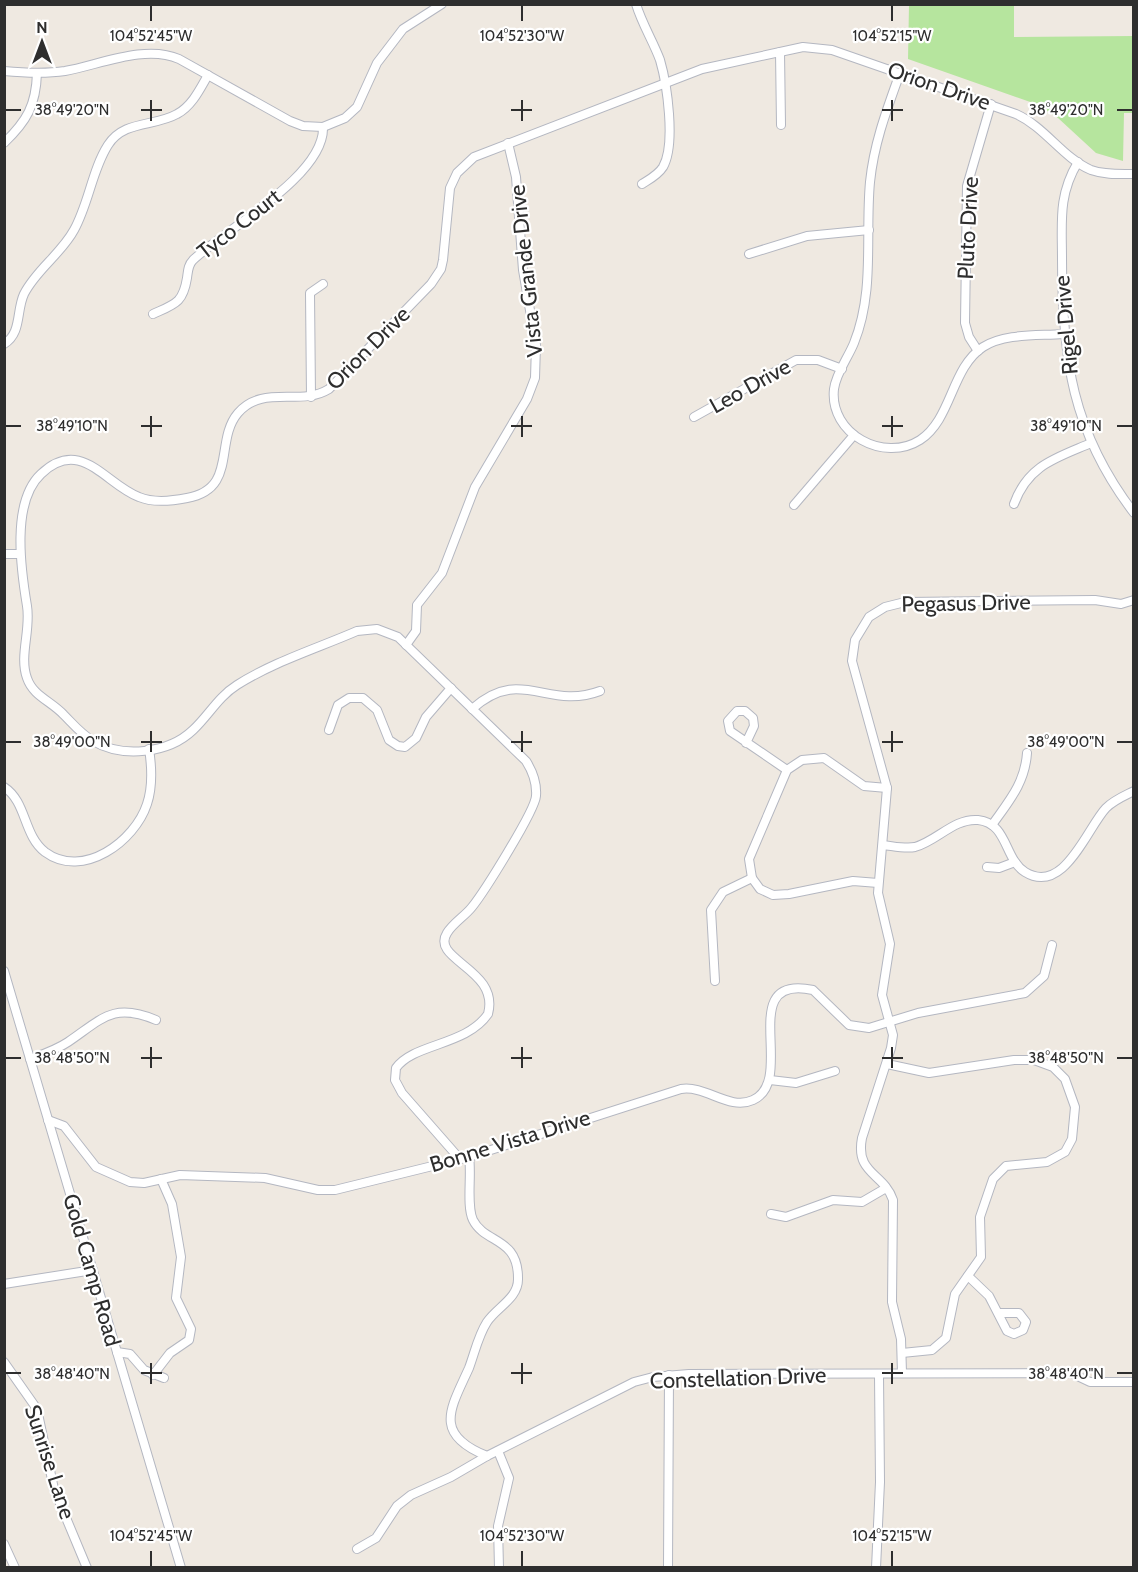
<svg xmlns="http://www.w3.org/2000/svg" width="1138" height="1572" viewBox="0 0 1138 1572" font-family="Cabin,sans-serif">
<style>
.green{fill:#b6e59e}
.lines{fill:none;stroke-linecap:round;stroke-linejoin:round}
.minor-casing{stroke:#b4b7c1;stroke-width:10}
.minor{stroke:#fff;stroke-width:8}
.ticks{fill:none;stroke:#2e2e2e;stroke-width:2}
.labels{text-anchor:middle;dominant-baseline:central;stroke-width:4.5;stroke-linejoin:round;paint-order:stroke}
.street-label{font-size:22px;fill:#2e2e2e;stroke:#fff}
.ticks-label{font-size:15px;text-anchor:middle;fill:#2e2e2e;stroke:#fff;stroke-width:4.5;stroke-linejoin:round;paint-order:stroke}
</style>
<rect width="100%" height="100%" fill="#efe9e1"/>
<polygon class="green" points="909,5 1014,5 1014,37 1133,36 1133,113 1124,113 1123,161 1096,153 1058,118 1036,104 908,59"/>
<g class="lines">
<defs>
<g id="minor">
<path d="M636,4C642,24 653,41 660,60C667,84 676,144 663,167C658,175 650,179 642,184"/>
<polyline points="780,52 781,125"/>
<path d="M4,71C25,73 45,74 65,71C99,65 145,44 179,59L290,121L303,126L323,127L345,118L357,107L377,63L403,29L442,4"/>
<path d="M900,73C887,109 874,143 870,182C865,236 875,291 854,343C848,358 836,373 834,389C829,434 884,463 920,440C952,419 951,368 983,347C1005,333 1038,336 1063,334"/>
<path d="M4,143C27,121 36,105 37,73"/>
<path d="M1078,162C1058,195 1062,222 1062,259C1062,358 1072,432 1134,513"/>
<polyline points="749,254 807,236 869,230"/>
<path d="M153,314C175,304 183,303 187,278C188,271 188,265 193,260C226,229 325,175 323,127"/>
<path d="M4,344C22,333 16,311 24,294C36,270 61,254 74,230C89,203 92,170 108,145C124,120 154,127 177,114C192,106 200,89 208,75"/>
<polyline points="978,351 969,337 965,323 967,186 991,104"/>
<polyline points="311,397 310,293 323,284"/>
<polyline points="694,417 796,360 818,360 842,369"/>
<path d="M1014,504C1028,465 1056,458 1091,443"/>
<polyline points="794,505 854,435"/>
<polyline points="4,554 20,554"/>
<polyline points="406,645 416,631 417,605 442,573 475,487 527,399 535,378 536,345 523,270 516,177 508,143"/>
<path d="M472,709C521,665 547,711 600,691"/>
<polyline points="329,730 338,705 349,698 363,698 377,710 389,740 398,746 405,747 416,738 426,717 451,688"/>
<polyline points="746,743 754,726 753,718 745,711 737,711 728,721 730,731 787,770"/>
<path d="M4,787C27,802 23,835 45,852C83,880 135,841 147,804C153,786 152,768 149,749"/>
<path d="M992,825C1009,801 1025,783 1027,753"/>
<path d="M883,845C893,846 905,849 915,847C937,841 954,818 978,820C1008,823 1004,859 1025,872C1064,896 1087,828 1106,808C1114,800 1124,796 1134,791"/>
<polyline points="987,867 999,868 1015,862"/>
<polyline points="878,883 853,881 789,894 773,895 760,889 752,878 749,859 787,770 802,760 824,758 864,786 887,788"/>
<polyline points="4,971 181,1568"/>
<polyline points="715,981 711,910 723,892 752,878"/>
<path d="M30,1059C44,1054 56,1050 68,1042C102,1019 113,1002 156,1020"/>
<polyline points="887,1064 929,1073 1014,1060 1034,1060 1053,1067 1065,1079 1075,1107 1072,1139 1065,1152 1047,1162 1006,1166 993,1179 980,1217 981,1257 955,1294 946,1338 932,1350 902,1353"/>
<polyline points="770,1080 796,1083 835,1071"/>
<path d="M48,1120L64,1126L96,1167L130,1182L144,1183L180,1175L265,1178L318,1190H335L469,1157L681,1089C706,1085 729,1111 753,1100C798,1080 734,973 813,990L849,1025L869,1028L918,1013L1025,993L1044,976L1052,945"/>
<path d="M469,1157C472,1174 466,1206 473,1220C485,1244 518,1237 518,1278C519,1298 497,1307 487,1322C478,1336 475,1352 469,1368C451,1408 432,1434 487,1456"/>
<path d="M459,1158L402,1093L395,1080L396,1068C414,1043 466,1046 488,1014C500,969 430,960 447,933C453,923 465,916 472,907C484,892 535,811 536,796C537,783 533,772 526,761L398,637L377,629L357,631C318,648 273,662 237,685C218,697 209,715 193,730C168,754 122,758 93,741C81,734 73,724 64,715C51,701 33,696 27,678C19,656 31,630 27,606C21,570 11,502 41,474C81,436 106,485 139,497C153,503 172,501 187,498C238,489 214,441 238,413C263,384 300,407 329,389L431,284L441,269L443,260L450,188L457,173L474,157L702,69L803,47L832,50L1016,114C1045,127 1063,158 1091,170C1105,175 1120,174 1134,174"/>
<polyline points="771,1214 786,1217 833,1200 862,1202 886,1188"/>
<polyline points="968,1276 989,1296 1007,1331 1014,1334 1023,1330 1026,1322 1019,1313 999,1313"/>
<polyline points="4,1284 93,1270"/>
<polyline points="117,1352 130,1354 144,1370 164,1378"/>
<polyline points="4,1362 37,1409 54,1489 87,1568"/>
<path d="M902,1373L901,1339L892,1302L893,1200C884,1173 855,1174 862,1138L891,1048L893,1035L882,995L890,944L878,893L887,788L852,661L855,640L869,617L885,607L905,602L1095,600L1121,604L1134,600"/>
<polyline points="153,1375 170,1353 189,1340 191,1329 176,1298 181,1257 172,1204 161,1179"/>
<polyline points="498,1451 509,1478 498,1526 499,1568"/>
<polyline points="4,1544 15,1568"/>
<polyline points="357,1549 376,1538 397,1506 411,1495 451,1477 487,1456 634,1382 653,1377 689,1374 1071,1373 1090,1382 1134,1382"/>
<polyline points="668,1568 669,1375"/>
<polyline points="876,1568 880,1482 879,1375"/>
</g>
</defs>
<use href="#minor" class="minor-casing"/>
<use href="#minor" class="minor"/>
</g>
<path class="ticks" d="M151,6V21M522,6V21M892,6V21M151,100V121M522,100V121M892,100V121M6,110H21M141,110H162M511,110H532M882,110H903M1117,110H1132M151,416V437M522,416V437M892,416V437M6,426H21M141,426H162M511,426H532M882,426H903M1117,426H1132M151,731V752M522,731V752M892,731V752M6,742H21M141,742H162M511,742H532M882,742H903M1117,742H1132M151,1047V1068M522,1047V1068M892,1047V1068M6,1058H21M141,1058H162M511,1058H532M882,1058H903M1117,1058H1132M151,1363V1384M522,1363V1384M892,1363V1384M6,1373H21M141,1373H162M511,1373H532M882,1373H903M1117,1373H1132M151,1551V1566M522,1551V1566M892,1551V1566"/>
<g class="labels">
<g class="street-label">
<text transform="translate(939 86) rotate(19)">Orion Drive</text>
<text transform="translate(239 224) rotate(-38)">Tyco Court</text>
<text transform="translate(968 228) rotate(-87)">Pluto Drive</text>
<text transform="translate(526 271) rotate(-96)">Vista Grande Drive</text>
<text transform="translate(1066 325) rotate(-95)">Rigel Drive</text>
<text transform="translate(368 348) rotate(-45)">Orion Drive</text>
<text transform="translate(750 386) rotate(-29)">Leo Drive</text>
<text transform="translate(966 603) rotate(-1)">Pegasus Drive</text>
<text transform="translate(510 1141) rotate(-17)">Bonne Vista Drive</text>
<text transform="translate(92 1270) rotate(74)">Gold Camp Road</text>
<text transform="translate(738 1378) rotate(-2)">Constellation Drive</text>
<text transform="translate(50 1462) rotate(72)">Sunrise Lane</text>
</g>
</g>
<g class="ticks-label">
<text x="151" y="41">104°52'45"W</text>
<text x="522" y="41">104°52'30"W</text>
<text x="892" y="41">104°52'15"W</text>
<text x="72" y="115">38°49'20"N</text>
<text x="1066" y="115">38°49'20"N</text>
<text x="72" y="431">38°49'10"N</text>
<text x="1066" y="431">38°49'10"N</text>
<text x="72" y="747">38°49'00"N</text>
<text x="1066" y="747">38°49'00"N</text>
<text x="72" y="1063">38°48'50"N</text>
<text x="1066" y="1063">38°48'50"N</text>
<text x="72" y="1379">38°48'40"N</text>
<text x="1066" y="1379">38°48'40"N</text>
<text x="151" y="1541">104°52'45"W</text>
<text x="522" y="1541">104°52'30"W</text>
<text x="892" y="1541">104°52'15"W</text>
</g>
<rect width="1138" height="1572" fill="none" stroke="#2e2e2e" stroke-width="12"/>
<g transform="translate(42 42)" stroke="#ffffff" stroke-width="4.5" paint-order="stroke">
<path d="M0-4.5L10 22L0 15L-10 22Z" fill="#2e2e2e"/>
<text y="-9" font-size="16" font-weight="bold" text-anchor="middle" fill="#2e2e2e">N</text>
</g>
</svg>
